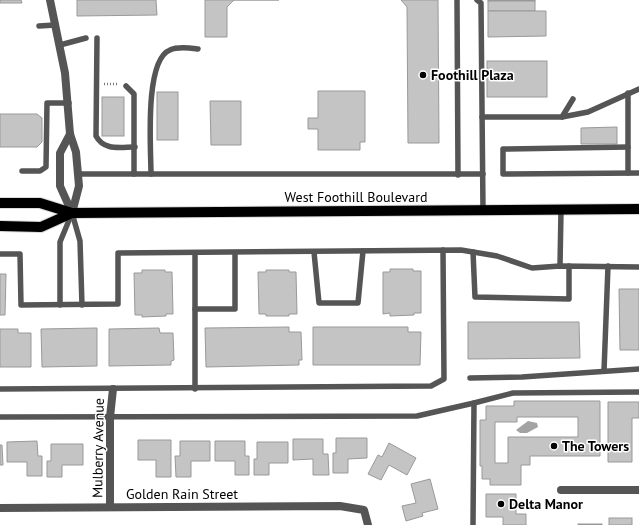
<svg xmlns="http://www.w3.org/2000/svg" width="639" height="525" viewBox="0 0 639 525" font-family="'PT Sans',sans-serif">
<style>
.water{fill:#a3a3a3}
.building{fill:#c4c4c4;stroke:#999;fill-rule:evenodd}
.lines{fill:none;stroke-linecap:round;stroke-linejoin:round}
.primary-casing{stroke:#dbdbdb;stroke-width:12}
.path{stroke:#777;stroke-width:2.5;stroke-dasharray:1 2;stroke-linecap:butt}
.lane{stroke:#555;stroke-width:5.5}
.street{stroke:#555;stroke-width:8}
.primary{stroke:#000;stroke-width:10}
.poi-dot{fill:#000;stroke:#fff;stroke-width:1.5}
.labels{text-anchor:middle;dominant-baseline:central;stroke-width:3;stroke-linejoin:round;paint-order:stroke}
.poi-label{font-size:14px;font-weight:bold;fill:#000;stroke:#fff;text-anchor:start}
.street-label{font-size:14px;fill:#000;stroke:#fff}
</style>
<rect width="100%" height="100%" fill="#fff"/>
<polygon class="water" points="528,421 537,423 538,427 527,433 520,433 516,430"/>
<g class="building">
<polygon points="0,0 21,0 22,3 0,3"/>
<polygon points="77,0 156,0 157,15 77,16"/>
<polygon points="205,0 279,0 234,0 227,7 227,37 205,37"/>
<polygon points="401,0 438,0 439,143 408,143 407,7"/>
<rect x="488" y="0" width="47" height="1"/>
<rect x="488" y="1" width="47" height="10"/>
<polygon points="488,11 546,11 546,36 488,37"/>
<rect x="487" y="61" width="60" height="36"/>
<polygon points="318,91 365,91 365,142 360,142 360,150 318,150 318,129 308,129 308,118 318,118"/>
<rect x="157" y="92" width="21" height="48"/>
<rect x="102" y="97" width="22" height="39"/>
<polygon points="210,101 241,101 241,145 211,145"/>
<polygon points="0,114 37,114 42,118 42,142 37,147 0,147"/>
<polygon points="617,127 617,144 581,144 581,128"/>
<polygon points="390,269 413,269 413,271 421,271 421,313 414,313 414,315 390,316 390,313 383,314 383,272 390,272"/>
<polygon points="142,270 165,270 165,272 172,272 173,314 166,314 166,316 142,317 142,315 135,315 134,273 142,273"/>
<polygon points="266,270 289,270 289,272 296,272 297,314 289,314 289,316 266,316 266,314 259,314 258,272 266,272"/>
<polygon points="0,274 6,274 5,315 0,315"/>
<polygon points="619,289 639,289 639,350 620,350"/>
<polygon points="468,322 579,322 580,358 468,359"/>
<polygon points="289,327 289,332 301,332 302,360 299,360 299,365 206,367 205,328"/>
<polygon points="313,327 408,327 408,332 421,332 420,365 313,365"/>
<polygon points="97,328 97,366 42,367 41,329"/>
<polygon points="159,328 160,333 173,333 174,360 171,361 171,365 109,366 109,329"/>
<polygon points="0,329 18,329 18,333 31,333 31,367 0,367"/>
<path d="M514,401H600V456H530V465H521V485H490V479H482V466H480V420H486V406H514ZM517,417H578V437H508V463H495V422H517Z"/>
<polygon points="608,402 639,402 639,418 632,418 632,462 608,462"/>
<polygon points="336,438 367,438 367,458 348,459 348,473 333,473 333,453 336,453"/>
<polygon points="293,439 323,439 323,454 328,454 329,475 313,475 313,459 293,460"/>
<polygon points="138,440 171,440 171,477 156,477 156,460 138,460"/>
<polygon points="37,441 38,456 42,456 42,476 27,476 27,462 7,462 7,442"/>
<polygon points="180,441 210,441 210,461 191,461 191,477 176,477 175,456 180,456"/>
<polygon points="215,441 245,441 245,456 249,456 249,475 235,475 235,461 215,461"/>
<polygon points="257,442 288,442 288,463 269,463 269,475 254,475 254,459 257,459"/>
<polygon points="389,443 416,458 407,475 389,465 381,480 368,474 378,455 382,457"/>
<polygon points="51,444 83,444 83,465 62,465 62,477 47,477 47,461 51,461"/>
<polygon points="0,445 2,445 3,465 0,465"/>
<polygon points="430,479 438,509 422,513 423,516 406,521 402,506 416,503 411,484"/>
<polygon points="486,494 516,494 516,514 526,514 526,525 503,525 503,517 486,517"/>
<rect x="609" y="518" width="23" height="7"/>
<rect x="578" y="524" width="24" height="1"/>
</g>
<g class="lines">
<defs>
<g id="primary">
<polyline points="0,203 40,203 72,213 639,209"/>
<polyline points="0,226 41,227 72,213"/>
</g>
</defs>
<use href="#primary" class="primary-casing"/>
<polyline class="path" points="104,84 119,84"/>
<g class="lane">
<polyline points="457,0 458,175"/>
<polyline points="477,0 481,3 483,211"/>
<polyline points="39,26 55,25"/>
<path d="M97,38L96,136C104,151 120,147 135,147"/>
<polyline points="60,45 86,38"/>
<polyline points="126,86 134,94 134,174"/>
<polyline points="482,117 562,117 588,112 639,89"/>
<polyline points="562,117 573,99"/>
<polyline points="628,147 503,149 503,174 639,173"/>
<polyline points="22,171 40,171 46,167 47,103 69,103"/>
<polyline points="628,173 628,93"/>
<polyline points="79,174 483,174"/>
<path d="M151,174C151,150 144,60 170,50C178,46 190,48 198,49"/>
<polyline points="72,213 80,241 82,305"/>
<polyline points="314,252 319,303 358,303 363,251"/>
<polyline points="473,252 475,297 569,299 569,266"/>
<polyline points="0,254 20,254 21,305 118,304 118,253 461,250 497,256 532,268 560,266 639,267"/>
<polyline points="560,266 561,211"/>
<polyline points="60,305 60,242 72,213"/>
<polyline points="195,309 235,309 235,253"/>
<polyline points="604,371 608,266"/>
<polyline points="470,378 522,377 639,369"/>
<polyline points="0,389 431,386 444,379 443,250"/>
<polyline points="195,389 195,253"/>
<polyline points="0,417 417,416 474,403"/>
<polyline points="473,525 474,403 513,393 639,392"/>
</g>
<g class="street">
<polyline points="50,0 65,73 70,134 76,152 79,186 72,213"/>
<polyline points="70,134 60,153 60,186 72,213"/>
<polyline points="561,490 639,490"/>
<polyline points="110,507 110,417 113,389"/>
<polyline points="0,508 340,506 364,510 368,525"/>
</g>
<use href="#primary" class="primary"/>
</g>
<g class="poi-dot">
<circle cx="423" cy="75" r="4"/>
<circle cx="554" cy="446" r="4"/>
<circle cx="501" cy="504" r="4"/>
</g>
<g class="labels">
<g class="poi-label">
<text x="431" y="75">Foothill Plaza</text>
<text x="562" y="446">The Towers</text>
<text x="509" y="504">Delta Manor</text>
</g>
<g class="street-label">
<text x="356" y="197">West Foothill Boulevard</text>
<text transform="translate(98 448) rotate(-89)">Mulberry Avenue</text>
<text x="182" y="494">Golden Rain Street</text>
</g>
</g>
</svg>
